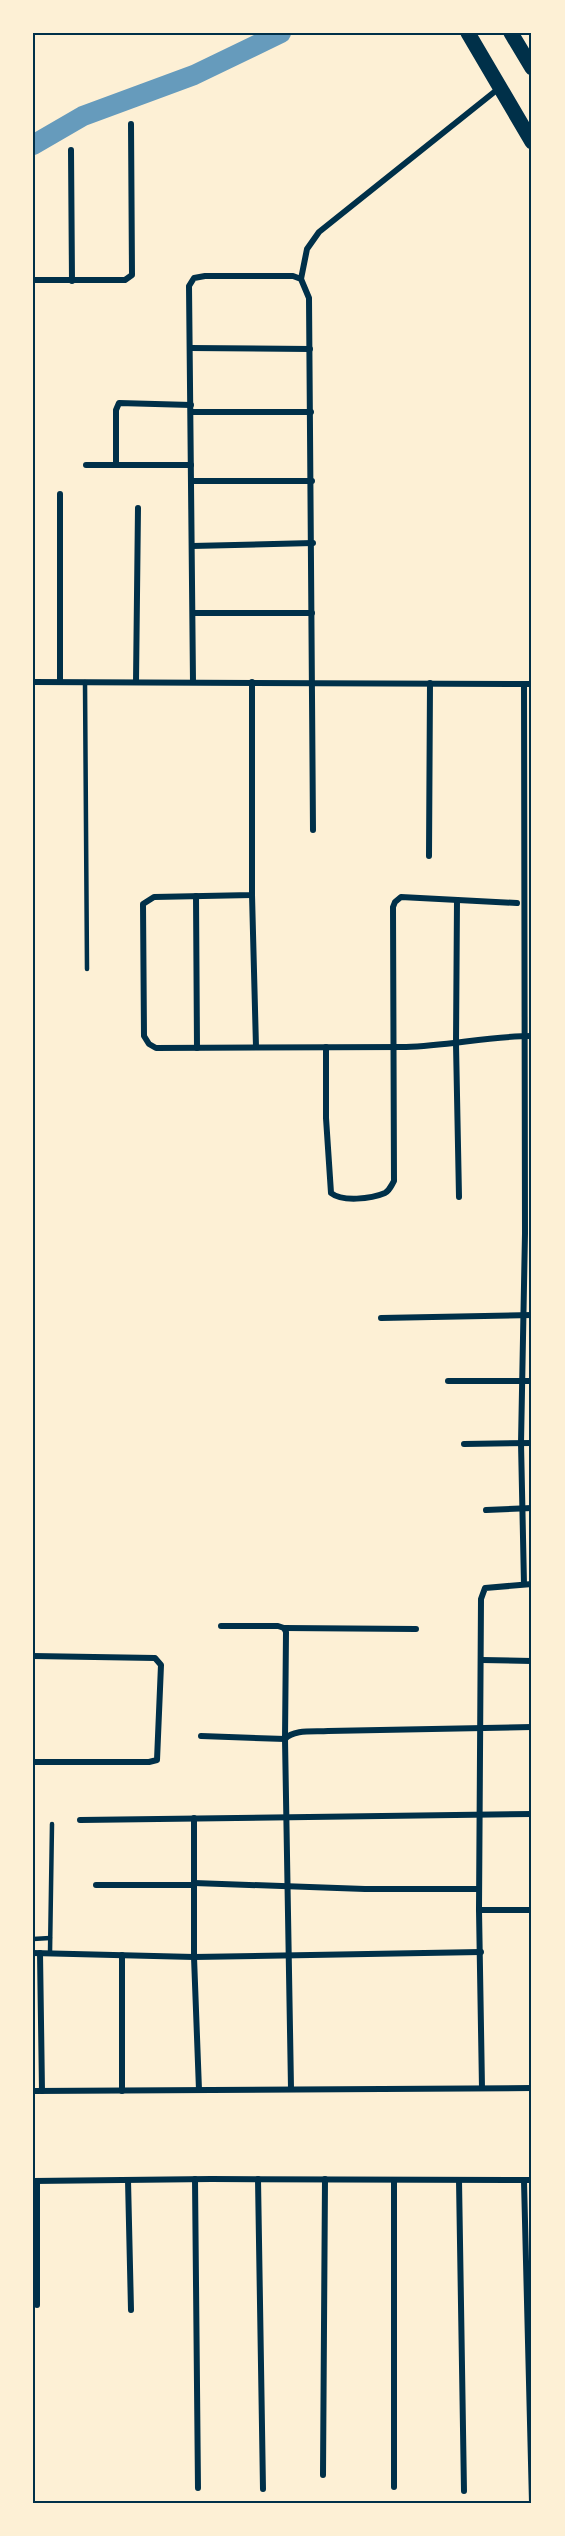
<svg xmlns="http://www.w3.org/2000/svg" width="565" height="2536" viewBox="0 0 565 2536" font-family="'Public Sans',sans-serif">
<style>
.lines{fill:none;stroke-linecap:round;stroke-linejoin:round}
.canal{stroke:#669bbc;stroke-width:20}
.service{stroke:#003049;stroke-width:4.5}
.minor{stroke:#003049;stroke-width:6}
.primary{stroke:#003049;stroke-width:15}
.neatline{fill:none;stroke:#003049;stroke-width:2}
</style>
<rect width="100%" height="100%" fill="#fdf0d5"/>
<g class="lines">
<polyline class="canal" points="33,145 83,116 194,75 281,33"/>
<g class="service">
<polyline points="85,682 87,969"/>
<polyline points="33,1939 50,1938"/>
<polyline points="50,1953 52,1824"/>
</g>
<g class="minor">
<polyline points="71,150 72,281"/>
<polyline points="301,279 307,249 319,232 498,89"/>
<polyline points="33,280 125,280 132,275 131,124"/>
<polyline points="190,348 310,349"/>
<polyline points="191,412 311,412"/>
<polyline points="86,465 191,465"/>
<polyline points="116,465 116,410 119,403 191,405"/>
<polyline points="191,481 312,481"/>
<polyline points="192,546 313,543"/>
<polyline points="193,613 312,613"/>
<polyline points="33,682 532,684"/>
<polyline points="60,682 60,494"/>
<polyline points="136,682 138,508"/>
<polyline points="193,682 189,286 194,278 205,276 293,276 301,279 309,298 313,830"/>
<path d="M252,682V895L154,897L143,904L144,1036L149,1044L156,1048L406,1047C448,1046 490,1036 532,1036"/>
<polyline points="524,684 525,1233 521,1443 524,1584"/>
<polyline points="429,856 430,683"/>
<polyline points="252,895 256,1047"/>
<polyline points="196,896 197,1048"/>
<polyline points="457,900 456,1044 459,1197"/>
<path d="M326,1047V1118L331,1193C342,1202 371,1199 385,1193C390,1190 391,1186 394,1181L393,907L395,902L401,897L517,903"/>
<polyline points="381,1318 532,1315"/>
<polyline points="448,1381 532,1381"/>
<polyline points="464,1444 532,1443"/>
<polyline points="486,1510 532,1508"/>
<polyline points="284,1628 416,1629"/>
<polyline points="33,1656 155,1658 161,1665 157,1760 149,1762 33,1762"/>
<polyline points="482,1660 532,1661"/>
<polyline points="201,1736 285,1739 286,1632 284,1628 278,1626 221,1626"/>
<polyline points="194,1818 194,1957 199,2090"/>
<polyline points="80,1820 532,1814"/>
<polyline points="194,1883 365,1889 479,1889"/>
<polyline points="96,1885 194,1885"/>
<polyline points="479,1910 532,1910"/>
<polyline points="33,1953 194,1957 481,1952"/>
<polyline points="40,1953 42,2091"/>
<path d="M291,2088L285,1739C294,1729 314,1732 328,1731L532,1727"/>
<polyline points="482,2088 479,1910 481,1599 485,1588 532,1584"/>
<polyline points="33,2091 532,2088"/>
<polyline points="122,2091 122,1955"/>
<polyline points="195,2179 198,2488"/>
<polyline points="258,2179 263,2489"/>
<polyline points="128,2180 131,2310"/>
<polyline points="459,2180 464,2491"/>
<polyline points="33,2181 211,2179 532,2180"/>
<polyline points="37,2181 37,2305"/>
<polyline points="524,2181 532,2503"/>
<polyline points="323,2475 325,2179"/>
<polyline points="394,2487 394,2180"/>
</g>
<g class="primary">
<polyline points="468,33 532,142"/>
<polyline points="511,33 532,68"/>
</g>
</g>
<rect width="565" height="2536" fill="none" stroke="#fdf0d5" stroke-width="69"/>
<rect x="34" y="34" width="496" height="2468" class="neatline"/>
</svg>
